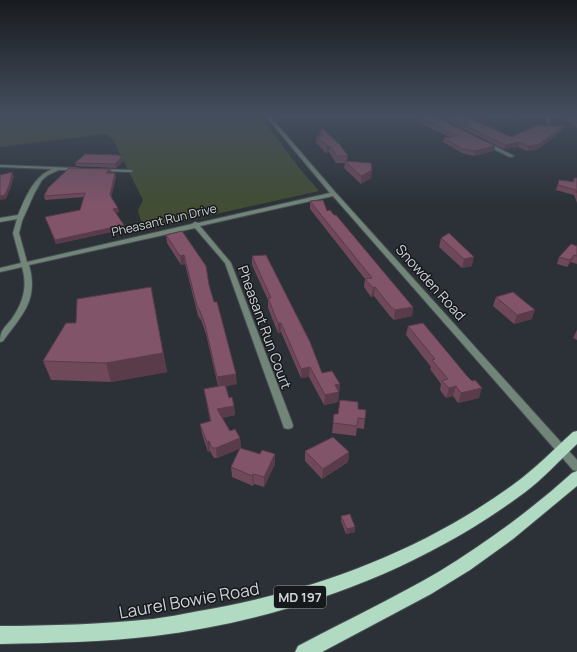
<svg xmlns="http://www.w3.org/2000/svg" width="577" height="652" viewBox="0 0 577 652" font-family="Manrope,sans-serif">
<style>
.green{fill:#424d34}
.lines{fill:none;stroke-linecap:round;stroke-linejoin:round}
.street-casing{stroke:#494e54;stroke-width:2}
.primary-casing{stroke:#494e54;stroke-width:2}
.street{fill:#718679;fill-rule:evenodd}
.primary{fill:#b0dbc2;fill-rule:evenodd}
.wall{fill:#6f485a}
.shaded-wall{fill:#5a3b4a}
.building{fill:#815469;stroke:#5a3b4a}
.labels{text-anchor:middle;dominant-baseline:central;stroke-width:3;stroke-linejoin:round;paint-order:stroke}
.far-street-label{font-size:12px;fill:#d0d4d8;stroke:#16191b}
.shield{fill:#16191b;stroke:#989c9f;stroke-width:1}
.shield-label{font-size:13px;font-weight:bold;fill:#d0d4d8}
.street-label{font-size:14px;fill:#d0d4d8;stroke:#16191b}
.near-street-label{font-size:17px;fill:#d0d4d8;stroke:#16191b}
</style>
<rect width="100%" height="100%" fill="#2b3137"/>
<polygon class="green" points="0,114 259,114 300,169 319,191 149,229 141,221 138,210 143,200 112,138 105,134 0,147"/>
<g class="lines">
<defs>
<g id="street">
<path d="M264,114H268L336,193L577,460V471L573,470L333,196L200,226L231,263L293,425L292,428L288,429L284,428L283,425L225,263L195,228L29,265C39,300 22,315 3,341L0,342C0,331 4,328 11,320C23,303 28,287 22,267L0,272V268L21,263L13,233L17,219L0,222V218L18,215C23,203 30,185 41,176C44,173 48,171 52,169L0,167V165L78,168L80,169L78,170H59L48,175L42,180L34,194L22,221L19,233L27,262L192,224L195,222L198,223L330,193Z"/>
<polygon points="546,114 550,114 550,124 547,123"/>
<polygon points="552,114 577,115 577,117 554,115"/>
<polygon points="483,142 487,142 514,156 510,157 483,144"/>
<polygon points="98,169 131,170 133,171 131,172 100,171 98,170"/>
</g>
<g id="primary">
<path d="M577,431V444C560,460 543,479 524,493C416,573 287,619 154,636C103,642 52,643 0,644V626C51,626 102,624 153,619C168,617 183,614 199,611C312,592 421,552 514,484C535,469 553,450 573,432Z"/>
<path d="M577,471V486L513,539L470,570L431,594L322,652H295L298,646C345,621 394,598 440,571C487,542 531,510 572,473Z"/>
</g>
</defs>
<use href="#street" class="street-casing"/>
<use href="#primary" class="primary-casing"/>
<use href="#street" class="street"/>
<use href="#primary" class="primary"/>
</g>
<g class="wall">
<polygon points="403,114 430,114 494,151 474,156 462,153 443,142 444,138 449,137"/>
<polygon points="434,114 538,114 514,121 504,117 474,120 511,137 563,130 538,149 527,151 518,147 504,149"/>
<polygon points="561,114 577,114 577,128 560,117"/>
<polygon points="320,131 348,156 347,161 372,170 371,178 361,184 344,168 345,163 336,163 329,152 326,153 316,143 317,136 319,136"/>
<polygon points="122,157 123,161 116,168 76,166 75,163"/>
<polygon points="110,169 111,173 116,177 111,197 118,208 119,212 115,213 124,225 125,229 56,244 45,217 80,210 84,197 45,200 44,196"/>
<polygon points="574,178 577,178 577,203 574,195 556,190 559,180 573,181"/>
<polygon points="310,201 327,211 413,307 412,316 394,320 389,315 374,296 371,297 364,287 365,279 310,209"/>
<polygon points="166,235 209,285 237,384 226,386 229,398 234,406 235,415 222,418 230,431 240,438 241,448 217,458 214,458 210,451 208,452 202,434 200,424 210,421 204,389 218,386 206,334 201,320 198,316 185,264 181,265 167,243"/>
<polygon points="441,238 472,266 462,268 439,247"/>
<polygon points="577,246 577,264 571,262 567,267 557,264 559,257"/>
<polygon points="252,256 322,373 340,384 338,402 324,405 309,377 301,378 281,332 278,333 268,308 268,300 252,265"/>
<polygon points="151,287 167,372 111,382 51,380 43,361 76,323"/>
<polygon points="496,297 532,319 514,324 493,306"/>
<polygon points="408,326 479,398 458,403 453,396 446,398 440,390 441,384 430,369 431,367 406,335"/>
<polygon points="577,330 577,340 573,338"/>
<polygon points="358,409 365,419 364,429 357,428 356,436 332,433 334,414 338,414"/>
<polygon points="305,451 349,452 348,462 322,479 305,461"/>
<polygon points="275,464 264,487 254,484 253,486 232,477 231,467"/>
<polygon points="341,516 355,532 346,534 341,521"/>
</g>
<g class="shaded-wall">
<polygon points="493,114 505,114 504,117 466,121 467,117"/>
<polygon points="525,114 538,114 514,121 515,117"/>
<polygon points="564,126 563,130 538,149 527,151 528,146"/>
<polygon points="520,142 518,147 504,149 505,145"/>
<polygon points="327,146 330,146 329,152 326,153"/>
<polygon points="495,146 494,151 474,156 475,151"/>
<polygon points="122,157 123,161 116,168 115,164"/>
<polygon points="110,169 111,173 106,173"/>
<polygon points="372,170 371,178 361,184 361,176"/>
<polygon points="12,172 14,176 11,187 6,199 0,200 0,196"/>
<polygon points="115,173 116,177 111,199 110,195"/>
<polygon points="118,208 119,212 114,213 113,209"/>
<polygon points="124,225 125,229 56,244 55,240"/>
<polygon points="184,255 185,264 181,265 180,256"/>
<polygon points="574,255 571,262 567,267 570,260"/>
<polygon points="474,257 472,266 462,268 464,259"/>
<polygon points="375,287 374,296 371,297 373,288"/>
<polygon points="413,307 412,316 394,320 395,310"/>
<polygon points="535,310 532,319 514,324 517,315"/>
<polygon points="278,323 281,323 281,332 278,333"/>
<polygon points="163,353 167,372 111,382 106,363"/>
<polygon points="310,367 309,377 301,378 301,369"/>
<polygon points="236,374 237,384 219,387 217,377"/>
<polygon points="340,384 338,402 324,405 325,395 335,385"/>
<polygon points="456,386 453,396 446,398 449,388"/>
<polygon points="482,388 479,398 458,403 461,393"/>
<polygon points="234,406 235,415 218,419 217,409"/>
<polygon points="240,438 241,448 217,458 216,448"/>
<polygon points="209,441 210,451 208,452 207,442"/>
<polygon points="349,452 348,462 322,479 323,469"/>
<polygon points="275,454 275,464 264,487 264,477"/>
<polygon points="253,474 254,484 253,486 252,476"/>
<polygon points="355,527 355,532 346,534 347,529"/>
</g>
<g class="building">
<polygon points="412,114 430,114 495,146 475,151 463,149 444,138 457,136"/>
<polygon points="442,114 493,114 467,117 511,137 538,125 564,126 539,144 528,146 520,142 505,145"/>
<polygon points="508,114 525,114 515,117"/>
<polygon points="563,114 577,114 577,123"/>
<polygon points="322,128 340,145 348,156 337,156 330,146 327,146 317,136 323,136 320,131"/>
<polygon points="85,154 118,155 122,157 115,164 75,163"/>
<polygon points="345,161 371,163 372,170 361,176"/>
<polygon points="69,168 110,169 106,173 115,173 110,195 118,208 113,209 124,225 55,240 45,217 80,210 85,193 44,196 48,188"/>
<polygon points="12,172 10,183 5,195 0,196 0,175"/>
<polygon points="574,178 577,178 577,193 576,190 558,185 559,180 574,182"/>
<polygon points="323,200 327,211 330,210 334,215 336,215 413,307 395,310 390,306 375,287 373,288 365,279 372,278 310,201"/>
<polygon points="182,231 206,266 209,285 214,302 217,302 236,374 217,377 205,325 200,311 197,306 184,255 180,256 166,235"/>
<polygon points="449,233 474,257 464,259 441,238"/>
<polygon points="571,244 577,246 577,256 574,255 570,260 559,257"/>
<polygon points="266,255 310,342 322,373 332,371 340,384 335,385 339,392 325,395 310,367 301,369 281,323 278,323 268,298 271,298 252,256"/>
<polygon points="151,287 163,353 106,363 43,361 66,323 76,323 77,299"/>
<polygon points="513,292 535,310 517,315 496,297"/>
<polygon points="423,323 467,376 472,381 475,380 482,388 461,393 456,386 449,388 442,381 448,379 432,360 435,359 408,326"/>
<polygon points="225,385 229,398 232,397 234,406 217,409 230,431 235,429 240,438 216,448 212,448 209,441 207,442 200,424 211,421 204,389"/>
<polygon points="340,400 358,402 358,409 366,410 365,419 358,418 357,426 333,423 334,414 338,414"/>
<polygon points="333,437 349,452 323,469 305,451"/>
<polygon points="240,448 260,454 262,450 275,454 264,477 253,474 252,476 231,467"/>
<polygon points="350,514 355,527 347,529 341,516"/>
</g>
<linearGradient id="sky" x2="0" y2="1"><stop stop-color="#181b1e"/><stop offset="0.56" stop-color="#444e5e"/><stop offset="1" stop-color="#444e5e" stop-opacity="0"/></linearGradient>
<rect width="577" height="205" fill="url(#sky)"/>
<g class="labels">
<g class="far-street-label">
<text transform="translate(164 220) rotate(-13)">Pheasant Run Drive</text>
</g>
<rect class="shield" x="274" y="586" width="52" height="22" rx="3"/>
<g class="shield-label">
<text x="300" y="597">MD 197</text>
</g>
<g class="street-label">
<text transform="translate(431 282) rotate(48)">Snowden Road</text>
<text transform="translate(265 327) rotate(70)">Pheasant Run Court</text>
</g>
<g class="near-street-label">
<text transform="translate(189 600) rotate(-10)">Laurel Bowie Road</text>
</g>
</g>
</svg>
